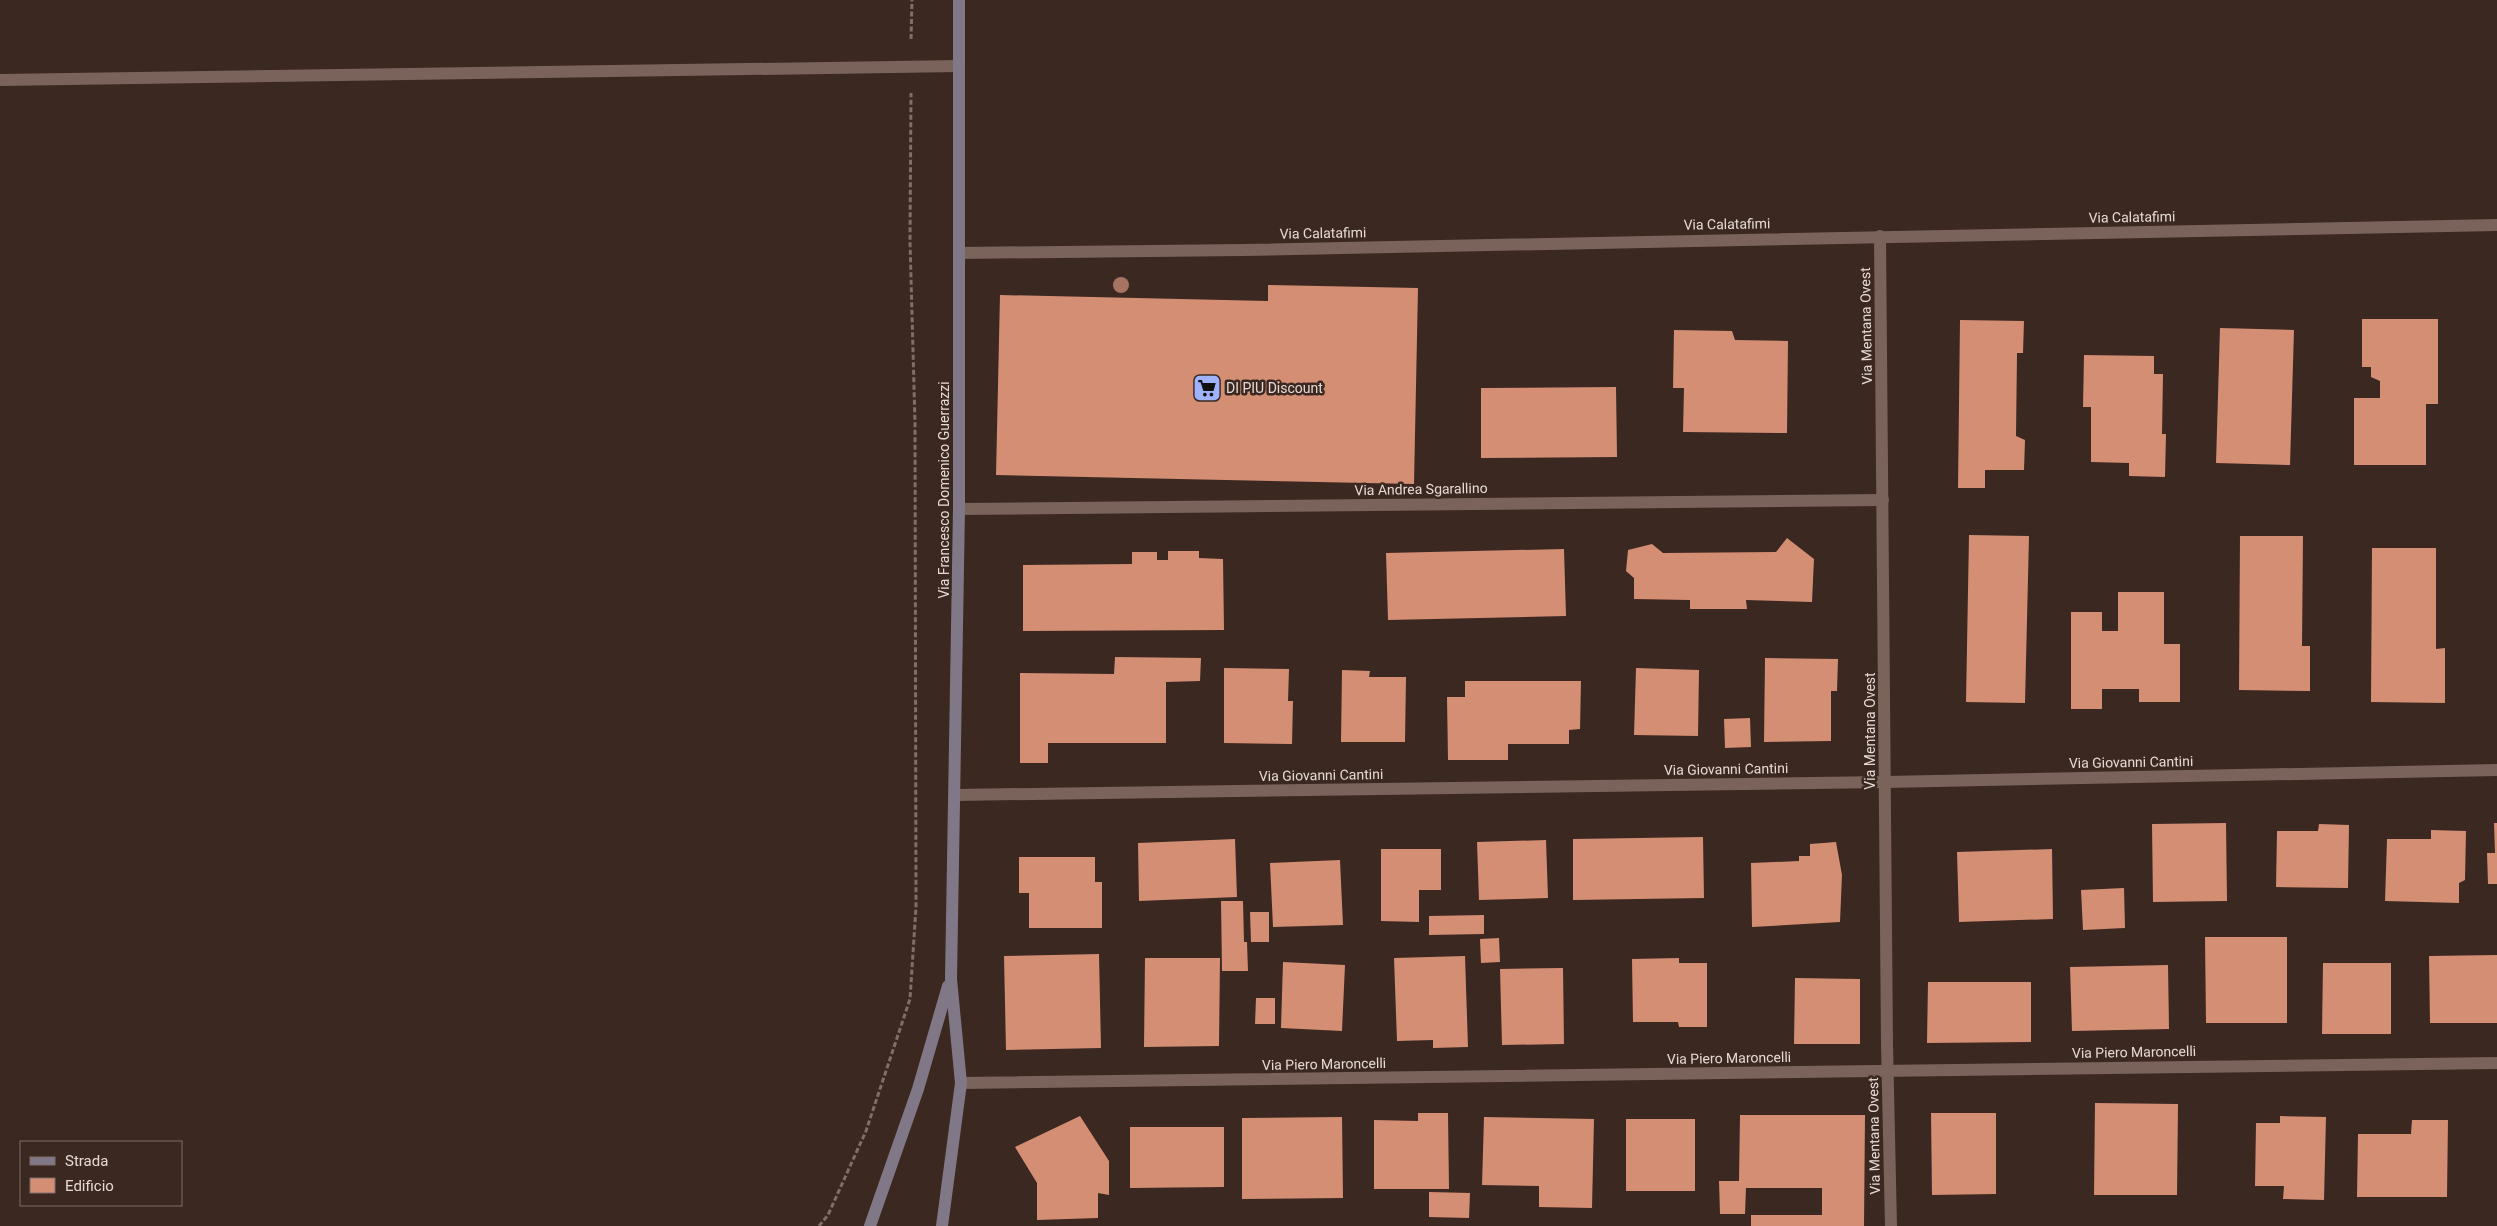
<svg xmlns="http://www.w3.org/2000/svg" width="2497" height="1226" viewBox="0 0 2497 1226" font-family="Roboto,sans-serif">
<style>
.building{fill:#d48e74}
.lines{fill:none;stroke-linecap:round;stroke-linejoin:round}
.path{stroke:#7f6f68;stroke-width:3;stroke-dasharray:5 2.5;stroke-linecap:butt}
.lane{stroke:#79635a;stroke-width:12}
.street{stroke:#79635a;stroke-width:12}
.secondary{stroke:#817887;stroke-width:12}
.tree{fill:#a77461}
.labels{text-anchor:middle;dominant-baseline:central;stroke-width:5;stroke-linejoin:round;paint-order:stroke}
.street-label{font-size:14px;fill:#e6d9d4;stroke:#3b2821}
.poi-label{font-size:14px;fill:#e6d9d4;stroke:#3b2821;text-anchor:start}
</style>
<rect width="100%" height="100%" fill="#3b2821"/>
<g class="building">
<polygon points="1268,285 1418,288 1414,484 996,475 1000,295 1268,301"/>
<polygon points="2362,319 2438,319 2438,404 2426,404 2426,465 2354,465 2354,398 2380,398 2380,381 2371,377 2371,367 2362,367"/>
<polygon points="1960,320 2024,321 2023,353 2017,353 2016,436 2025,440 2024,470 1985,470 1985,488 1958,488"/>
<polygon points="2220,328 2294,330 2290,465 2216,463"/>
<polygon points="1674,330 1732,331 1735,340 1788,341 1787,433 1683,432 1684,388 1673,388"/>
<polygon points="2084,355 2154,356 2154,374 2163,374 2162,434 2166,434 2165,477 2129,476 2129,463 2091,462 2091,407 2083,407"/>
<polygon points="1616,387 1617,457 1481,458 1481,388"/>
<polygon points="1969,535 2029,536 2025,703 1966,702"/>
<polygon points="2240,536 2303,536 2302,646 2310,646 2310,691 2239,690"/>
<polygon points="1787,538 1814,559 1812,602 1746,600 1747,609 1690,609 1690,600 1634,599 1634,578 1626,571 1628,550 1652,544 1663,553 1776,552"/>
<polygon points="2372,548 2436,548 2436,649 2445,648 2445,703 2371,702"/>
<polygon points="1564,549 1566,616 1388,620 1386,553"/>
<polygon points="1168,551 1199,551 1199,558 1223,559 1224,630 1023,631 1023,565 1132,564 1132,552 1157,552 1157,560 1168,560"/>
<polygon points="2118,592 2164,592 2164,644 2180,644 2180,702 2139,702 2139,689 2102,689 2102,709 2071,709 2071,612 2102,612 2102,631 2118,631"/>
<polygon points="1115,657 1201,658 1200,681 1166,682 1166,743 1048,743 1048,763 1020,763 1020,673 1114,674"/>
<polygon points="1765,658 1838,659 1837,691 1831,691 1831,741 1764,742"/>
<polygon points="1224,668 1289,669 1288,701 1293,701 1292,744 1224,743"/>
<polygon points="1636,668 1699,670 1698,736 1634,735"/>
<polygon points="1342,670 1370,671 1369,677 1406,677 1405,742 1341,742"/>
<polygon points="1465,681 1581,681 1580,729 1569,730 1569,744 1508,744 1508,760 1448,760 1447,697 1465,697"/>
<polygon points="1750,718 1751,747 1725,748 1724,719"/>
<polygon points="2226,823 2227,901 2153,902 2152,824"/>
<polygon points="2494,823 2497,823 2497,884 2488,884 2487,853 2495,853"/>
<polygon points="2319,824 2349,825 2348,888 2276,887 2277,831 2318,831"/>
<polygon points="2431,830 2466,831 2465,880 2459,883 2459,903 2385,901 2387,839 2431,839"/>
<polygon points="1703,837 1704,898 1573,900 1573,839"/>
<polygon points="1235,839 1237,897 1139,901 1138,843"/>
<polygon points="1546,840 1548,898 1479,900 1477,842"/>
<polygon points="1836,842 1842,875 1840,922 1752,927 1751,863 1799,861 1799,856 1810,856 1810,844"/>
<polygon points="1381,849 1441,849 1441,890 1419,890 1419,922 1381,921"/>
<polygon points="2052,849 2053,919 1959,922 1957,852"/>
<polygon points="1019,857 1095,857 1095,882 1102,882 1102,928 1029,928 1029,893 1019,893"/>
<polygon points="1340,860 1343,925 1273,927 1270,863"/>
<polygon points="2124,888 2125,928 2083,930 2081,890"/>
<polygon points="1221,901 1243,901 1244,942 1247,942 1248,971 1222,971"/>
<polygon points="1250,912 1269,912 1269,942 1251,942"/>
<polygon points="1484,915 1484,934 1429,935 1429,916"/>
<polygon points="2205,937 2287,937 2287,1023 2206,1023"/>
<polygon points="1499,938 1500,962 1481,963 1480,939"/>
<polygon points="1099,954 1101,1048 1006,1050 1004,956"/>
<polygon points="2497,955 2497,1023 2430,1023 2429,956"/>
<polygon points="1465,956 1468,1047 1433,1048 1433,1040 1397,1041 1394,958"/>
<polygon points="1145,958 1220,958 1219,1046 1144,1047"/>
<polygon points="1679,958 1679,963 1707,963 1707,1027 1679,1027 1678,1022 1633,1022 1632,959"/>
<polygon points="1283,962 1345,965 1342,1031 1281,1028"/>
<polygon points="2323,963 2391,963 2391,1034 2322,1034"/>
<polygon points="2168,965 2169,1029 2072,1031 2070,967"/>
<polygon points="1563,968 1564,1044 1502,1045 1500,969"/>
<polygon points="1795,978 1860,979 1860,1044 1794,1044"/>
<polygon points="1928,982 2031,982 2031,1042 1927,1043"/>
<polygon points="1256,998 1275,998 1275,1024 1255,1024"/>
<polygon points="2095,1103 2178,1104 2177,1195 2094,1195"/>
<polygon points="1418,1113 1448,1113 1449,1189 1374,1189 1374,1120 1418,1121"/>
<polygon points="1931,1113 1996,1113 1996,1194 1932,1195"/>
<polygon points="1740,1115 1865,1115 1864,1226 1751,1226 1751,1215 1822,1215 1822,1188 1746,1188 1745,1214 1720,1214 1719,1181 1739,1181"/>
<polygon points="1080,1116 1109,1161 1109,1195 1098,1193 1098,1218 1037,1220 1037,1183 1015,1147"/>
<polygon points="2280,1116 2326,1117 2324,1200 2283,1199 2284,1186 2255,1186 2256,1123 2280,1123"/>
<polygon points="1342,1117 1343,1198 1242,1199 1242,1118"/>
<polygon points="1484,1117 1594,1119 1592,1208 1539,1207 1539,1186 1482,1185"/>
<rect x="1626" y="1119" width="69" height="72"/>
<polygon points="2412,1120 2448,1120 2447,1197 2357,1197 2358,1134 2411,1134"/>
<polygon points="1130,1127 1224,1127 1224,1187 1130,1188"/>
<polygon points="1429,1192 1470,1193 1469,1218 1429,1217"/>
</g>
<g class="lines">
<g class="path">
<polyline points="911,39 912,0"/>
<polyline points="819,1226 828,1215 866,1131 910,999 916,907 915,423 910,241 911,93"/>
</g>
<polyline class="lane" points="0,80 959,66"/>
<g class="street">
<polyline points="1880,236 1887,1044 1891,1226"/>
<polyline points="959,253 1242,250 2497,225"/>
<polyline points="959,509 1883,500"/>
<polyline points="955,795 1885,782 2497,770"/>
<polyline points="961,1083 2497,1063"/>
</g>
<g class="secondary">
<polyline points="870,1226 918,1089 948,986"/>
<polyline points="942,1226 961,1083 951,979 959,509 959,0"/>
</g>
</g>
<circle class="tree" cx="1121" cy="285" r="8"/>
<defs>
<symbol id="supermarket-square" viewBox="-11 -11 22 22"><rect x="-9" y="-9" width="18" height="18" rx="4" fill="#9fb3fd" stroke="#3b2821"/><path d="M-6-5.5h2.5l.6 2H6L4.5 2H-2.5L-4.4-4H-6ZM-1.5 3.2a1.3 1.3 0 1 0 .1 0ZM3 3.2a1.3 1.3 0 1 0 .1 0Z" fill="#111"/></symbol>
</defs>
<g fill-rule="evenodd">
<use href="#supermarket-square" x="1191" y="372" width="32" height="32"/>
</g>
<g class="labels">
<g class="street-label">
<text transform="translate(2132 217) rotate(-1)">Via Calatafimi</text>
<text transform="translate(1727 224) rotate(-1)">Via Calatafimi</text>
<text transform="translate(1323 233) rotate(-1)">Via Calatafimi</text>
<text transform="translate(1866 326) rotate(-91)">Via Mentana Ovest</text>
<text transform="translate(1421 489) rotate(-1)">Via Andrea Sgarallino</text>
<text transform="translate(944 490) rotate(-90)">Via Francesco Domenico Guerrazzi</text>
<text transform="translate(1870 731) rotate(-90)">Via Mentana Ovest</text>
<text transform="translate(2131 762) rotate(-1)">Via Giovanni Cantini</text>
<text transform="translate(1726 769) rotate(-1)">Via Giovanni Cantini</text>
<text transform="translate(1321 775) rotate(-1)">Via Giovanni Cantini</text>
<text transform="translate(2134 1052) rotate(-1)">Via Piero Maroncelli</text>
<text transform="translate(1729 1058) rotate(-1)">Via Piero Maroncelli</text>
<text transform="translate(1324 1064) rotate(-1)">Via Piero Maroncelli</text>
<text transform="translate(1874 1136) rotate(-91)">Via Mentana Ovest</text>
</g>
<g class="poi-label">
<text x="1226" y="388">DI PIU Discount</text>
</g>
</g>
<rect x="20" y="1141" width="162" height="65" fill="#3b2821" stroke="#7f6f69"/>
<rect x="30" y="1157" width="25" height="8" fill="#817887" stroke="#7f6f69"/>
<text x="65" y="1166" font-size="15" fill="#e6d9d4">Strada</text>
<rect x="30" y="1178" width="25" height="15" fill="#d48e74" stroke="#7f6f69"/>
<text x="65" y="1191" font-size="15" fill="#e6d9d4">Edificio</text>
</svg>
